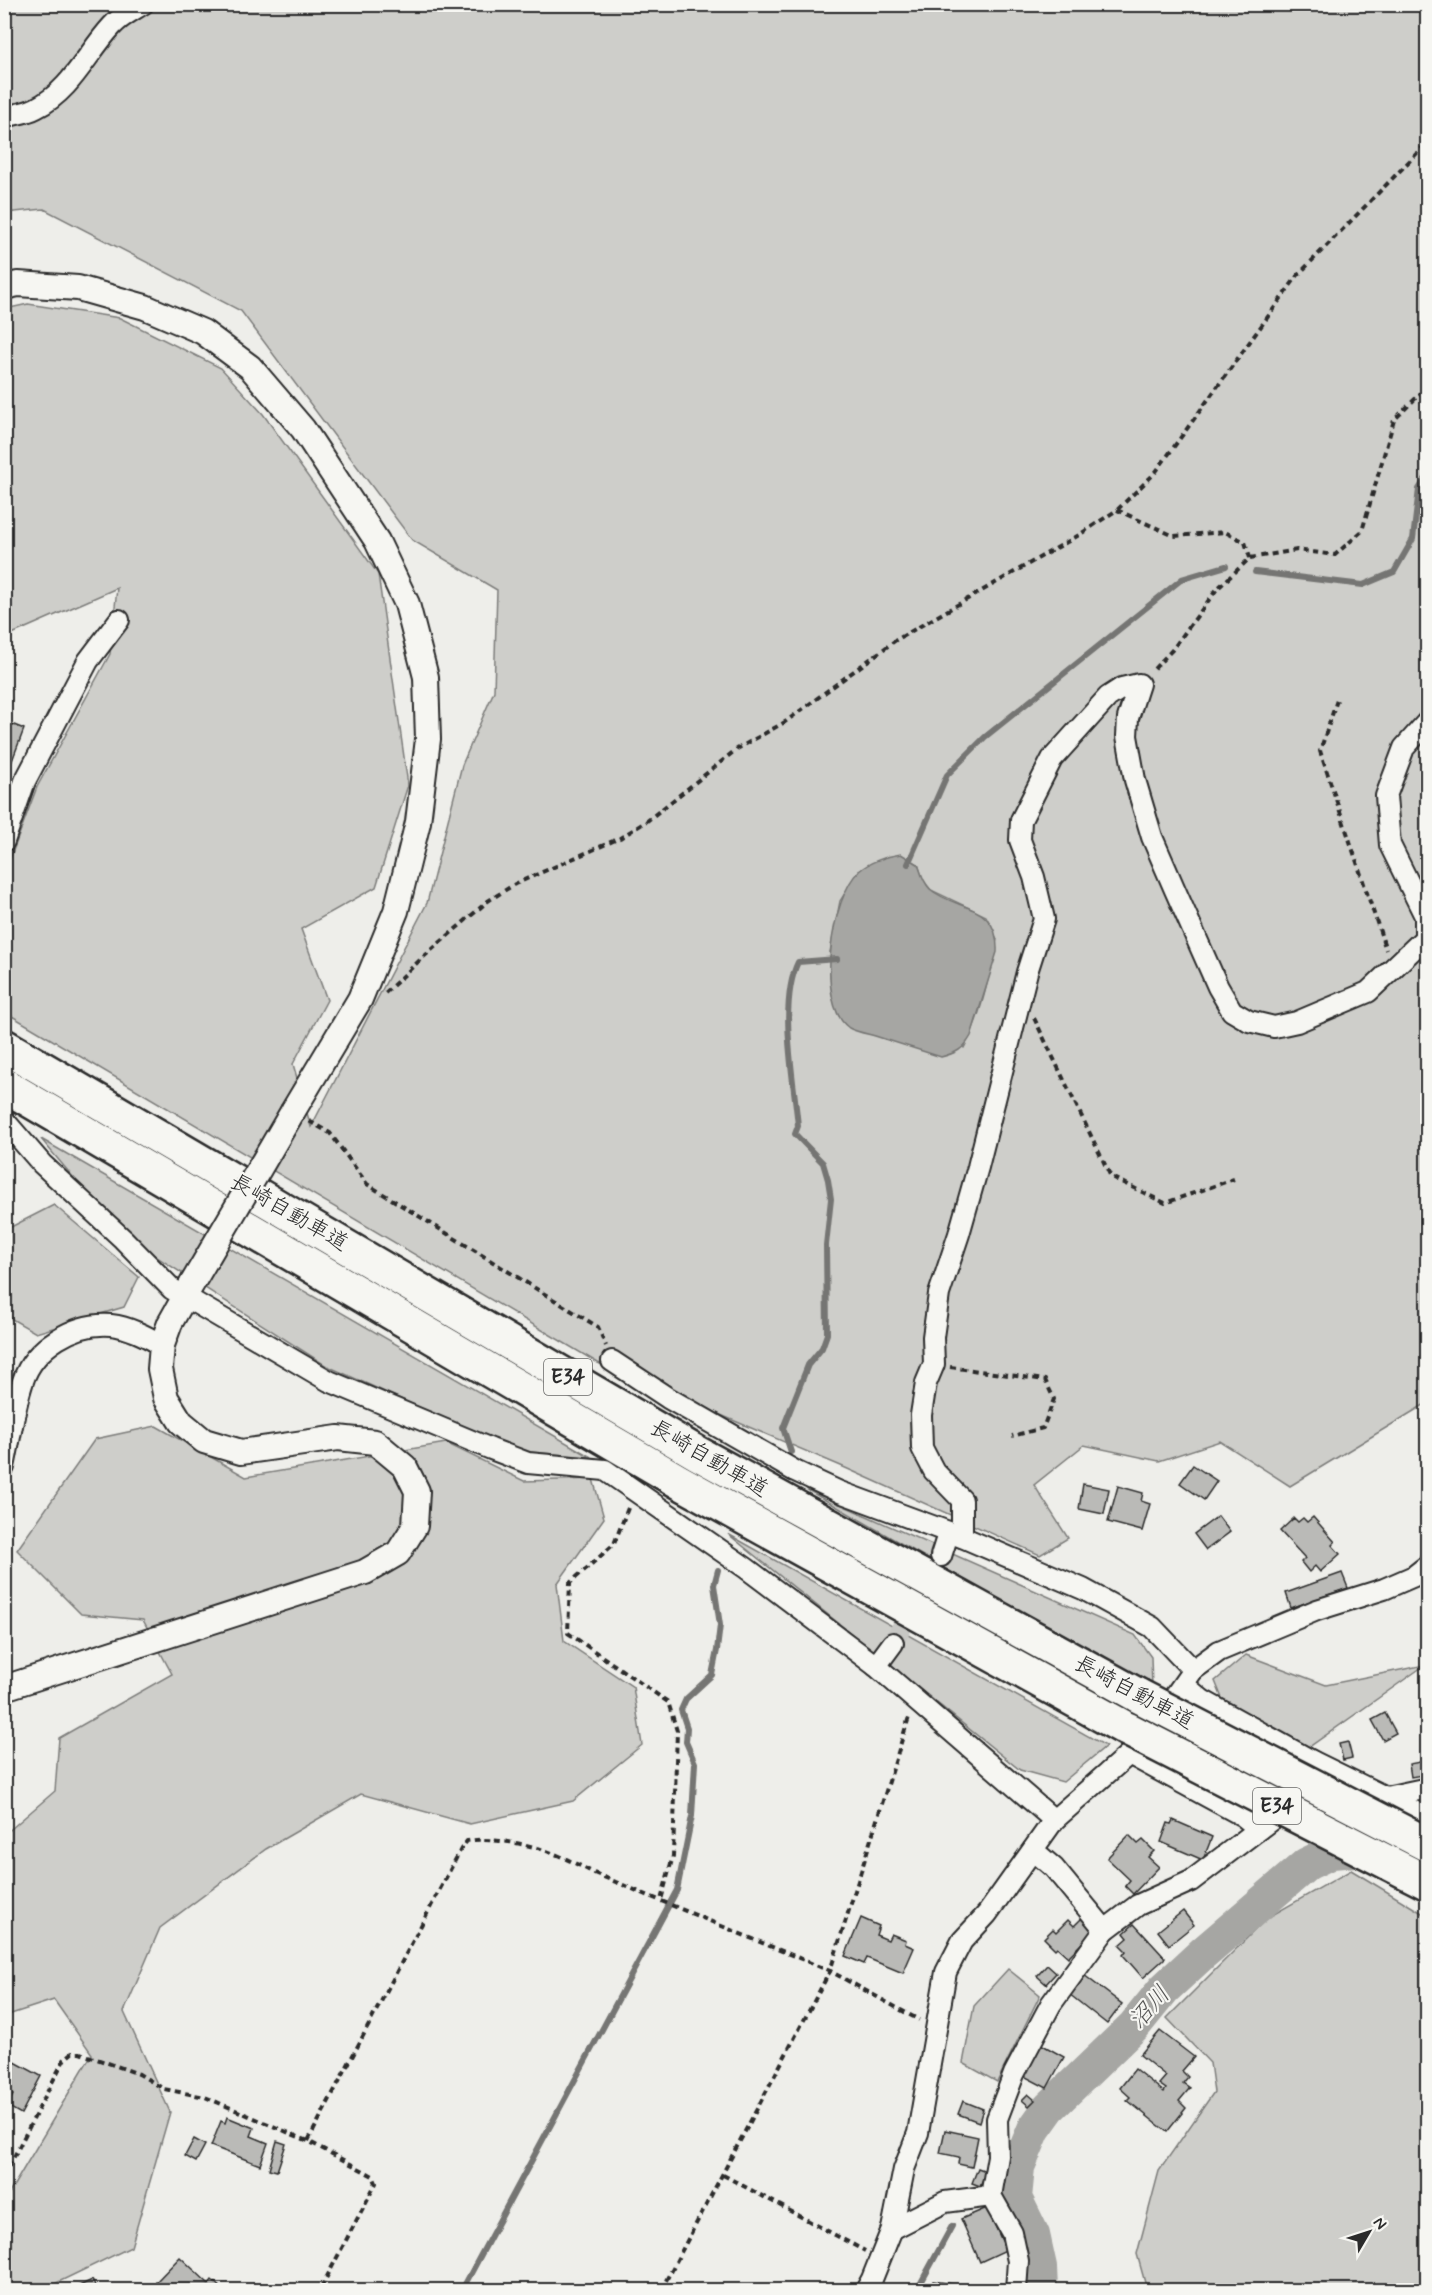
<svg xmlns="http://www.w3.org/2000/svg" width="1432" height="2295" viewBox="0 0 1432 2295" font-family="Mynerve,'Klee One',sans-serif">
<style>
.green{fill:#cececa;stroke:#7c7c7a;stroke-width:1.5;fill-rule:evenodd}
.water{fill:#a6a6a3;stroke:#757573;stroke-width:1.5}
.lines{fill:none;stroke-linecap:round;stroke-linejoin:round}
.stream{stroke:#757573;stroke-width:6}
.river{stroke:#a6a6a3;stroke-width:34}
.building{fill:#babab7;stroke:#2b2b2b;stroke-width:1.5}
.minor-tunnel{stroke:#c7c7c4;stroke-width:20;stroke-dasharray:20 10;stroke-linecap:butt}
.minor-casing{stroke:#2b2b2b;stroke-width:24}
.tertiary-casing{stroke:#2b2b2b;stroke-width:28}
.motorway-casing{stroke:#2b2b2b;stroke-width:38}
.path{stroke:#2b2b2b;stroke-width:4;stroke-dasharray:6 4.5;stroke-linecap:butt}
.minor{stroke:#f6f6f2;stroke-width:20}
.tertiary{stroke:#f6f6f2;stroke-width:24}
.motorway{stroke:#f6f6f2;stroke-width:33}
.tertiary-bridge-casing{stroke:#2b2b2b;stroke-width:28;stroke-linecap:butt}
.motorway-bridge-casing{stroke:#2b2b2b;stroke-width:38;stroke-linecap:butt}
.tertiary-bridge{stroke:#f6f6f2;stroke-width:24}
.motorway-bridge{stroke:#f6f6f2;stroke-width:33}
.labels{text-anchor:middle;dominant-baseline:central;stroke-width:4.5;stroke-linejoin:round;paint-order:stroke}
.shield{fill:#f6f6f2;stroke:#686867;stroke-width:1.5}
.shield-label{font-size:21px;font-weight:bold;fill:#2b2b2b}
.street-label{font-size:22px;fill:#2b2b2b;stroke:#f6f6f2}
.water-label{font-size:24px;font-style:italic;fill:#565655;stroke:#f6f6f2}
</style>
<rect width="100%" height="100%" fill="#eeeeea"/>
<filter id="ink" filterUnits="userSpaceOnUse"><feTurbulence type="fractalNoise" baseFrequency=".0167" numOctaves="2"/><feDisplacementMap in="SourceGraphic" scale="12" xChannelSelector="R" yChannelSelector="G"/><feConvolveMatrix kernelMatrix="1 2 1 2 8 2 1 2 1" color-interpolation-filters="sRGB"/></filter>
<g filter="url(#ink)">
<g class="green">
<path d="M5,5H1427V1403L1290,1486L1220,1441L1159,1461L1084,1445L1034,1485L1068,1538L1040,1555L841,1466L598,1363L5,1012L4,875L37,787L110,654L117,588L5,637V309L28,304L120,318L221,368L263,414L378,574L408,785L376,887L301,929L327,1000L293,1064L311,1127L427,903L462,765L494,691L497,590L412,540L241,311L44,209L5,213ZM912,860L918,864L923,880L931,890L986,916L997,939C989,975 982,1015 964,1048L831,959L830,952L840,901L859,871Z"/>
<polygon points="41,1139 591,1457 516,1451 325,1365 121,1234"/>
<polygon points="54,1205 139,1277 124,1307 36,1333 5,1315 5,1230"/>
<polygon points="156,1426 246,1477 446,1443 524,1481 593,1479 604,1518 557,1584 564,1641 633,1687 642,1745 573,1801 470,1824 361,1794 266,1849 160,1928 124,2012 170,2112 131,2247 42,2290 5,2290 5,2200 92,2054 54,2000 5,2016 4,1835 55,1791 59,1738 172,1674 143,1620 81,1614 17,1550 95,1439"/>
<polygon points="806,1489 1135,1635 1151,1657 1152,1687"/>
<polygon points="728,1534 1106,1746 1063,1782 1020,1770"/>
<polygon points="1246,1655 1326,1685 1425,1665 1309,1747 1224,1703 1215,1681"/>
<polygon points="1351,1870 1427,1916 1427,2290 1147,2290 1137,2254 1159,2171 1214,2092 1210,2063 1167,2018 1267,1918"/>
<polygon points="1008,1969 1040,1995 997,2082 963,2063 974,2006"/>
</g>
<path class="water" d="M901,854L918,864C921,873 923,882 930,889C957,912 999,902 997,952L971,1036C963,1050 956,1053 941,1057C919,1050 897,1043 875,1036C868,1034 856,1032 849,1028C815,1004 831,897 859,871C869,862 887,856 901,854Z"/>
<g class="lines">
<g class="stream">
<polyline points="1255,572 1363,585 1394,572 1413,539 1419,489 1428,475"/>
<polyline points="908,864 947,775 985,737 1182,579 1226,566"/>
<path d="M791,1452L783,1428L808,1365L822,1348L827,1334L826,1245L831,1199L828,1180L823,1163L795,1134L798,1126C794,1080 778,1003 798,962L837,959"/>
<polyline points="462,2290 677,1890 692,1816 695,1763 686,1742 687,1728 681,1710 686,1699 712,1675 717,1650 720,1625 714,1585 718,1570"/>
<polyline points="917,2290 952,2226"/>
</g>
<polyline class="river" points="1041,2290 1040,2267 1033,2235 1015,2198 1018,2167 1034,2129 1049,2108 1134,2026 1164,1989 1203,1953 1307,1864 1332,1852 1355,1850 1377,1853"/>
</g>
<g class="building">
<polygon points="4,721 24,729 7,774 4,773"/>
<polygon points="1193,1465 1217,1481 1204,1500 1180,1483"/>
<polygon points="1083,1484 1109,1489 1104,1514 1079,1509"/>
<polygon points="1118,1486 1143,1493 1141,1501 1150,1504 1142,1531 1108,1522"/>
<polygon points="1218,1516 1230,1532 1206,1550 1194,1534"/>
<polygon points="1313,1517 1335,1542 1332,1545 1340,1554 1320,1572 1315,1566 1309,1572 1301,1562 1305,1558 1280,1531 1294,1518 1298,1522 1303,1518 1307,1522"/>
<polygon points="1342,1573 1348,1588 1291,1608 1286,1593"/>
<polygon points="1428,1708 1428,1725 1424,1722 1427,1719 1422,1714"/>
<polygon points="1385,1713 1396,1733 1383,1740 1372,1720"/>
<polygon points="1348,1742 1352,1758 1343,1760 1339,1744"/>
<polygon points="1425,1761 1428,1774 1411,1777 1409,1764"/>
<polygon points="1173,1820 1212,1837 1203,1860 1161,1842 1168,1823 1171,1824"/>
<polygon points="1129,1835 1138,1844 1143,1840 1154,1851 1148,1857 1159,1867 1133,1894 1125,1886 1130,1880 1107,1858"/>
<polygon points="1183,1911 1194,1925 1169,1945 1158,1931"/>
<polygon points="861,1918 879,1926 876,1935 888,1940 891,1934 906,1940 905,1944 914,1948 903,1973 867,1958 864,1964 845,1956"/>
<polygon points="1082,1918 1094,1931 1068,1957 1057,1947 1055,1949 1044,1938 1053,1929 1056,1932 1068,1920 1074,1926"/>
<polygon points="1134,1924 1165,1958 1143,1978 1123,1955 1126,1951 1120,1945 1128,1938 1124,1933"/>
<polygon points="1047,1965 1056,1973 1046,1984 1037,1976"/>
<polygon points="1084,1975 1122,2004 1107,2024 1069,1994"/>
<polygon points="1160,2031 1194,2057 1182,2071 1188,2077 1183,2083 1190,2088 1179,2101 1186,2108 1167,2132 1127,2100 1130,2097 1120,2088 1135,2069 1164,2092 1166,2089 1159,2084 1166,2076 1140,2055"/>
<polygon points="1039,2043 1064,2057 1047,2088 1022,2075"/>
<polygon points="4,2056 41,2076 21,2114 7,2106 13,2095 4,2090"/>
<polygon points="1028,2094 1035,2100 1029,2106 1022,2100"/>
<polygon points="963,2101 983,2109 979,2122 958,2114"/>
<polygon points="227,2117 254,2128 251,2136 268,2143 260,2165 211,2146 221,2121 225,2123"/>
<polygon points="945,2130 978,2137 972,2167 958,2164 959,2157 940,2153"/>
<polygon points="194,2139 205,2145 196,2162 185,2156"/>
<polygon points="277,2141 286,2144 277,2171 269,2169"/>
<polygon points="978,2168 986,2171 980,2186 972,2183"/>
<polygon points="987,2208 1006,2250 980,2262 961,2219"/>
<polygon points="180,2257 209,2284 212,2280 223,2290 165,2290 156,2282"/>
<polygon points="92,2280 97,2290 71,2290"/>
<polygon points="933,2281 973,2287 972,2290 932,2290"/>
</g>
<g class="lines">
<polyline class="minor-tunnel" points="893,1643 933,1571"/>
<defs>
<g id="minor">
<path d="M4,117C15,114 27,113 36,108C71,91 87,53 112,26C121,16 132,11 143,4"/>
<polyline points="4,841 25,781 88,661 119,620"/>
<polyline points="4,1120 42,1164 123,1239 172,1289 329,1381 491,1449 528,1463 605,1470 746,1568 876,1666 1054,1820"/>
<polyline points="612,1361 668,1398 795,1471 840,1492 962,1537 1083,1589 1152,1627 1193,1670"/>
<path d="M4,1467C10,1440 14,1407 23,1381C34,1347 75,1322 111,1325C129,1327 146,1336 162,1345"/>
<polyline points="962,1537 962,1500 934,1471 922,1448 921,1415 926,1383 934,1364 933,1337 939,1294 959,1234 978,1167 1027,972 1044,919 1034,877 1020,840 1021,820 1052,759 1108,697 1122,688 1139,684 1128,718 1127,736 1135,780 1152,837 1175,890 1218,987 1232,1011 1249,1021 1274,1027 1297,1022 1368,992 1425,938 1425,916 1390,845 1386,796 1404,748 1428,721"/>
<polyline points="941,1556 948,1534"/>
<polyline points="876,1666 893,1643"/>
<polyline points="1184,1685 1202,1700 1312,1761 1428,1818"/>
<polyline points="1129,1754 1243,1816 1259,1829"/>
<polyline points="1386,1797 1428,1788"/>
<polyline points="1033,1850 1054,1868 1105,1930"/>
<polyline points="892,2229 945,2202 991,2196"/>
<polyline points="866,2290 872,2279 892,2229 904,2169 918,2133 946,1972 962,1941 987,1914 1054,1820 1129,1754 1174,1697 1193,1670 1219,1651 1317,1610 1384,1589 1414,1576 1428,1565"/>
<polyline points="1016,2290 1018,2261 1012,2233 991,2196 998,2156 997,2119 1014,2074 1051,2004 1105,1930 1138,1905 1191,1881 1275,1817 1312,1761"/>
</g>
<g id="tertiary">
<polyline points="4,287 18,284 78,288 145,307 203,332 250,367 303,429 377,541 407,604 426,677 428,739 418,822 396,911 360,999 293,1111"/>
<polyline points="4,1688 365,1572 398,1553 415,1526 417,1491 405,1467 375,1442 338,1438 241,1452 204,1441 181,1422 166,1398 160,1369 162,1345 170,1323 193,1282"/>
</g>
<g id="motorway">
<polyline points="4,1046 697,1453 1139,1696"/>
<polyline points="4,1085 680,1482 1127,1729"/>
</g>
</defs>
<use href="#minor" class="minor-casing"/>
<use href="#tertiary" class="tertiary-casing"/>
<use href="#motorway" class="motorway-casing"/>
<g class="path">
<polyline points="1117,510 1174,536 1225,532 1245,542 1250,558 1217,589 1172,650 1151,672"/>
<polyline points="1250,558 1297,550 1335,555 1362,531 1394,420 1428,386"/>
<polyline points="1337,700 1320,751 1386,950"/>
<polyline points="385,993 420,960 488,901 515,884 620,838 647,821 737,749 785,722 896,640 1079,535 1117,510 1155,473 1298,275 1428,142"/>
<polyline points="1034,1018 1111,1177 1165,1203 1234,1179"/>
<polyline points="309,1121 330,1133 367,1184 598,1327 606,1346"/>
<polyline points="950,1367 1045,1380 1054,1399 1043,1428 1012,1436"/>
<polyline points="628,1508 614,1544 570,1583 568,1633 668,1702 677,1731 673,1856 661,1900"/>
<path d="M308,2141L461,1849L467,1841C478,1839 489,1840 500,1841C539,1845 560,1855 594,1873L830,1971L919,2020"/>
<polyline points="723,2175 865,2251"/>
<polyline points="4,2176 57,2073 64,2060 72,2053 80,2053 139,2074 164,2089 205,2097 308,2141 373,2176 376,2183 320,2290"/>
<polyline points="661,2290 830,1971 909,1717"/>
</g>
<use href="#minor" class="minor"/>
<use href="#tertiary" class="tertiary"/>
<use href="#motorway" class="motorway"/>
<defs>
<polyline id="tertiary-bridge" points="193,1282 293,1111"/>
<g id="motorway-bridge">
<polyline points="1139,1696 1428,1845"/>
<polyline points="1127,1729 1428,1883"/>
</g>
</defs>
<use href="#tertiary-bridge" class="tertiary-bridge-casing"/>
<use href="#motorway-bridge" class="motorway-bridge-casing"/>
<use href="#tertiary-bridge" class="tertiary-bridge"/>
<use href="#motorway-bridge" class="motorway-bridge"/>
</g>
</g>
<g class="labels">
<g class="shield">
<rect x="544" y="1359" width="48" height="36" rx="4.5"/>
<rect x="1253" y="1788" width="48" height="36" rx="4.5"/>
</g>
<g class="shield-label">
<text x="568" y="1377">E34</text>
<text x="1277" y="1806">E34</text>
</g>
<g class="street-label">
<text transform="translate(289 1213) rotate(30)">長崎自動車道</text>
<text transform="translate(709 1459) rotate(30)">長崎自動車道</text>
<text transform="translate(1134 1693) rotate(28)">長崎自動車道</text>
</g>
<g class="water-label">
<text transform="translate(1150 2008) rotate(-48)">沼川</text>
</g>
</g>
<rect width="1432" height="2295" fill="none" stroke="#f6f6f2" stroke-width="24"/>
<rect x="12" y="12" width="1408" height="2271" fill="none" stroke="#2b2b2b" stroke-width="2" filter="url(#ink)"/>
<g transform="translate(1369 2232) rotate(51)" stroke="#f6f6f2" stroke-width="4.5" paint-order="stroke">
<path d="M0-4.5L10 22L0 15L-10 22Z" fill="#2b2b2b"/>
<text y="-9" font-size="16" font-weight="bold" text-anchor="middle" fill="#2b2b2b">N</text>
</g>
</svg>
